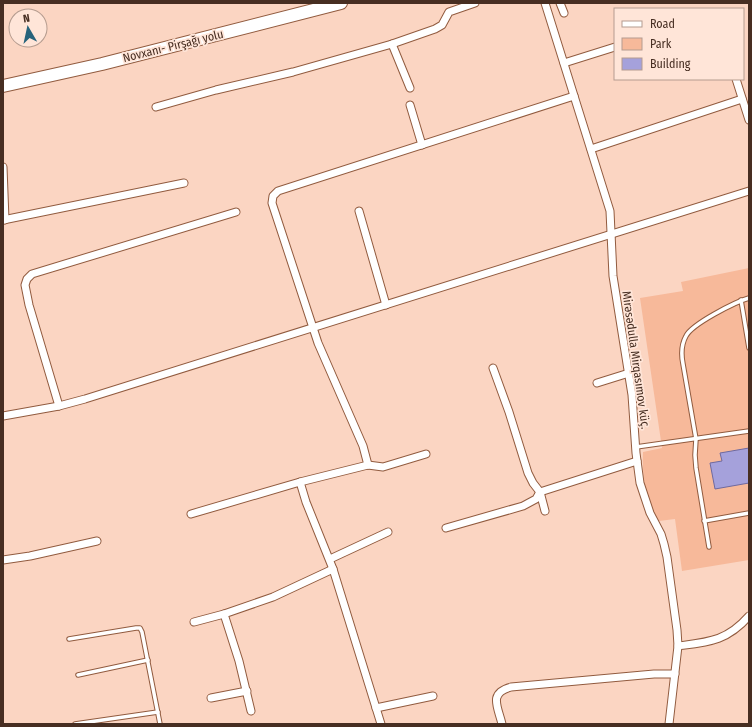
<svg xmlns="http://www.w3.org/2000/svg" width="752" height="727" viewBox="0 0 752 727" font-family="'Fira Sans Condensed',sans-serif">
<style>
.green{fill:#f7b99a}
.building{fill:#a5a1db;stroke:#6e699f}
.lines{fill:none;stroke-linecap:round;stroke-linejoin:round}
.service-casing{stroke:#915b3f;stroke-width:5.5}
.minor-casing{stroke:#915b3f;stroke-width:9}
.primary-casing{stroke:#915b3f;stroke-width:14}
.service{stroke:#fff;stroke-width:3.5}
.minor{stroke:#fff;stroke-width:7}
.primary{stroke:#fff;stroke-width:12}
.labels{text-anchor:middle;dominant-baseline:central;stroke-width:3.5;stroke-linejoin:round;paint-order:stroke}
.street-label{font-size:12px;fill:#472e22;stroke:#ffe5d8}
</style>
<rect width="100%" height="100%" fill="#fbd5c2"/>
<path class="green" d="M749,268V560L682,571L675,519L659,521C645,502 642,476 643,452L662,448L640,298L683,291L681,282Z"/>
<polygon class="building" points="749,448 749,483 715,489 710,463 722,461 720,453"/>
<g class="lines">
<defs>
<g id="service">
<polyline points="741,300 749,348"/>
<polyline points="636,447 749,431"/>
<polyline points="704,521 749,513"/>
<path d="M709,547L696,468L695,455L696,439L683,364C681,354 681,345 686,336C692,324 735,302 749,298"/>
<polyline points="69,639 136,628 140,628 142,632 160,724"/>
<polyline points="78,675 148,660"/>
<polyline points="75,724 158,712"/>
</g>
<g id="minor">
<polyline points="545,3 610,211 613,276 632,395 636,453 640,483 650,513 661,534 664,544 667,557 677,630 678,646 669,724"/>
<polyline points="560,3 564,13"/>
<polyline points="392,44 410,88"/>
<polyline points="564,63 615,47"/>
<polyline points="736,79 749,120"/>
<polyline points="410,105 422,145"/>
<polyline points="156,107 216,90 293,72 392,44 435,29 442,25 449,12 475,3"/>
<polyline points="591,149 742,99"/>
<polyline points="3,167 5,220"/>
<polyline points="359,211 386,305"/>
<polyline points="3,220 184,183"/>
<polyline points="493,368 509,412 528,473 533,483 540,492 545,511"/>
<polyline points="597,383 629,373"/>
<polyline points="59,406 29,305 25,285 27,279 32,274 236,212"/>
<polyline points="3,416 59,406 85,399 749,191"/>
<polyline points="368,465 363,446 318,343 272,203 273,196 278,191 574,96"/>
<polyline points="300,482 306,502 333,569 381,724"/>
<polyline points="191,514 300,482 368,465 383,467 426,454"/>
<polyline points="446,528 523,506 536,499 540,492 637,461"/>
<polyline points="330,559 388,532"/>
<polyline points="3,560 30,556 97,541"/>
<polyline points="194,622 224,614"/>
<path d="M678,646C709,642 727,641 749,616"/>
<polyline points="211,698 247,691"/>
<polyline points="376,708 433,696"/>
<polyline points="251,711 239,661 224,614 273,597 333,569"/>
<path d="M502,724C498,707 488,693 511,687L654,674H675"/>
</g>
<polyline id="primary" points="3,86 102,64 341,3"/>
</defs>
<use href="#service" class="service-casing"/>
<use href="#minor" class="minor-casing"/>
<use href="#primary" class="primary-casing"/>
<use href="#service" class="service"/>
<use href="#minor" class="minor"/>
<use href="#primary" class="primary"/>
</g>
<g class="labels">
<g class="street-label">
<text transform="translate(173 46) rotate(-14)">Novxanı- Pirşağı yolu</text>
<text transform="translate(636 360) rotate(82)">Mirəsədulla Mirqasımov küç.</text>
</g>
</g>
<rect width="752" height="727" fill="none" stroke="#472e22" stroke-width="8"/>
<rect x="614" y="8" width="130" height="72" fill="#ffe5d8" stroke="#b59c8f"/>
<rect x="622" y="21" width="20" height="6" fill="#ffffff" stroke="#b59c8f"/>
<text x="650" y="28" font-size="12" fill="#472e22">Road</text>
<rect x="622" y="38" width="20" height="12" fill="#f7b99a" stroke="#b59c8f"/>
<text x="650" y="48" font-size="12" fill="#472e22">Park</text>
<rect x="622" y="58" width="20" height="12" fill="#a5a1db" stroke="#b59c8f"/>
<text x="650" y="68" font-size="12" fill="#472e22">Building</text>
<g transform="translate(28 28) rotate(351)"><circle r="19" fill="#ffe5d8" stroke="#b59c8f"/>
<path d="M0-3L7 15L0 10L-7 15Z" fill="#27637b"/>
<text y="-6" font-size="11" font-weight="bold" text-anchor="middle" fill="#472e22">N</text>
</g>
</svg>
